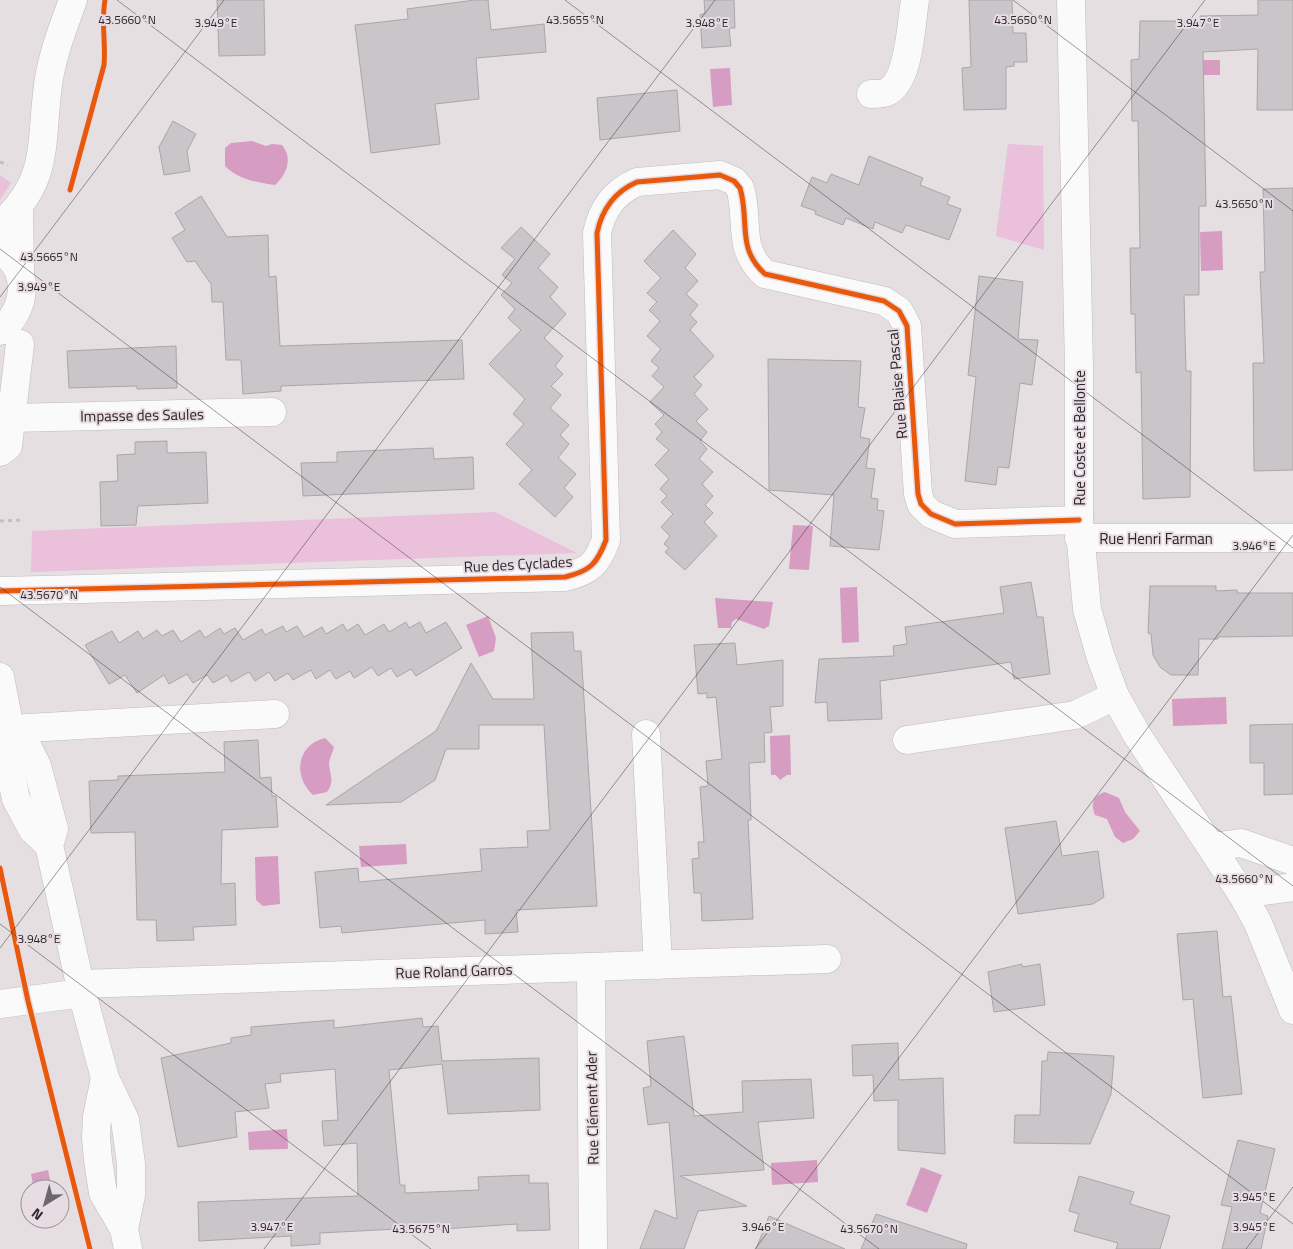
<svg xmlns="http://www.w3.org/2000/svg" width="1293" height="1249" viewBox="0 0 1293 1249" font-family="'Titillium Web',sans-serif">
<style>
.green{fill:#ebc0da}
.water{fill:#d69cc1}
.building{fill:#cac5c8;stroke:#aaa6a8}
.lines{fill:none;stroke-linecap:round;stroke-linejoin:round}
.minor-casing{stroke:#c0bbbe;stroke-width:29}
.major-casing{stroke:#c0bbbe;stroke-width:29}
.path{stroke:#c2c0c1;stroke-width:3;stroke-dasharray:4 4;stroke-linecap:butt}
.minor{stroke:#fbfafb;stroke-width:28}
.major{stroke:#fbfafb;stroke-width:28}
.cycleway-casing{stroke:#e8dce3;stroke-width:8}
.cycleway{stroke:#e8590c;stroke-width:5}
.ticks{fill:none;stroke:#2a2629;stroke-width:1;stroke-opacity:0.45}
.labels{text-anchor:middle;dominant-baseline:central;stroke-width:4;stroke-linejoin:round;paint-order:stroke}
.street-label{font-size:15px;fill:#2a2629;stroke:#e8dce3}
.ticks-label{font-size:12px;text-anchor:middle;fill:#2a2629;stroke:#e8dce3;stroke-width:4;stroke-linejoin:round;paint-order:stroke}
</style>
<rect width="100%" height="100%" fill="#e5dfe2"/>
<g class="green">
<polygon points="1008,144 1043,146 1044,250 996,236"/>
<polygon points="0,175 11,183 0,200"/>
<polygon points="495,512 577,553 31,572 32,531"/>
</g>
<g class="water">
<rect x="1186" y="60" width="34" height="15"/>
<polygon points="730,68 732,105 713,107 710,69"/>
<path d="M252,141L266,146L272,144L282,145C293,158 287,174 275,185C256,182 239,180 225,166V148L231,143Z"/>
<polygon points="1222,231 1223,270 1201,271 1200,232"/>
<polygon points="793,525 813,526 809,570 789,569"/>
<polygon points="857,587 859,642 842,643 840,588"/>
<polygon points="715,598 773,602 769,626 764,629 736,619 732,622 731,628 718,628"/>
<polygon points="488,616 496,638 494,651 479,657 466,625"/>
<polygon points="1226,697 1227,724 1173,726 1172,699"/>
<polygon points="790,735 791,775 787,775 780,780 776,775 771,775 770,736"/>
<path d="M325,738L334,747C333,752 329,759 329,764C330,776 335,781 327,792L313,795C293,777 296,745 325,738Z"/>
<path d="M1105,792L1119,798L1125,812L1140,831L1133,839L1123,843L1115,837L1107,819L1095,815C1091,804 1092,796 1105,792Z"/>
<polygon points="406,844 407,864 361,867 359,846"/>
<polygon points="278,856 280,904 263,906 256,900 255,857"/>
<polygon points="287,1129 288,1149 249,1150 248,1132"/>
<polygon points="817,1160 818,1182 772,1185 771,1163"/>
<polygon points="921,1167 942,1175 927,1213 906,1205"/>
<polygon points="48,1170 52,1189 34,1189 31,1174"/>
</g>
<g class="building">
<polygon points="217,0 264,0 265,55 219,56"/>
<polygon points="475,0 488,0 491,30 544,24 546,52 476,58 479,99 435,104 440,144 371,153 355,25 408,19 407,9"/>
<polygon points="704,0 734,0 735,28 729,28 731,46 702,48 700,15 705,13"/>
<polygon points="969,0 1012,0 1013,33 1026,33 1027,62 1014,62 1014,66 1006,67 1006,109 964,110 962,68 971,67"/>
<polygon points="1258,0 1293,0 1293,110 1257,110 1258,49 1203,52 1206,206 1199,206 1199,295 1184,295 1186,371 1191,371 1190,497 1143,499 1141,372 1136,373 1135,314 1131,314 1130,248 1140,248 1138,121 1132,121 1131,60 1139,59 1140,21 1200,21 1200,16 1258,15"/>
<polygon points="677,90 680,131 600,140 597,98"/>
<polygon points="173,121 196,134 187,151 190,171 164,175 159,147"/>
<polygon points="869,156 923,178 920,185 950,197 947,204 961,209 949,240 906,225 902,233 875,222 873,229 846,218 843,225 815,214 816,211 801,206 812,177 827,183 831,174 859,185"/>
<polygon points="1293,188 1293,470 1254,471 1253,363 1264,363 1260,272 1265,272 1263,189"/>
<polygon points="201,196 227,237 268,235 269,277 276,276 280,346 462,340 464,379 281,386 281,391 243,394 241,360 226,360 223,302 212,302 211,284 195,261 187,262 172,238 185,230 175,213"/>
<polygon points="521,227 550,254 538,268 558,287 550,297 566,314 544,338 563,356 555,366 563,374 551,386 561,395 550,408 569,425 560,435 569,444 558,458 576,474 564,488 573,497 555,517 519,484 532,470 506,444 524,424 513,414 525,399 489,364 521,330 508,318 515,309 501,295 512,283 502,275 515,259 501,248"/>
<polygon points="673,230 696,254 685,268 698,281 686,294 698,305 690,315 697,322 690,330 714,356 694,377 702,385 694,394 708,409 696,421 707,432 700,441 707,449 699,459 713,472 702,484 713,496 705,505 713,513 704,522 717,536 685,570 665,552 669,548 664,544 670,536 661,527 673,514 661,502 667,496 660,489 669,479 655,465 669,450 656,439 662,432 655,424 664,415 650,402 664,387 652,376 659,368 651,361 661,349 647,336 660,321 649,310 657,302 647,293 661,278 644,261"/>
<polygon points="979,276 1023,282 1018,339 1038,340 1032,385 1020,383 1009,468 998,467 996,485 965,481 976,377 968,375"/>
<polygon points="176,346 177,388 137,389 137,386 69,388 67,351"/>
<polygon points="768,359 861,361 858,407 865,408 860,437 870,439 866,468 875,469 871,498 878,499 877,510 884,511 879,550 830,546 834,495 769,490"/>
<polygon points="167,441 167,453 206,452 208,503 138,506 136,525 101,526 100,482 118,481 117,455 135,454 135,442"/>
<polygon points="433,448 434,459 473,457 474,489 303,496 301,463 337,462 337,452"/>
<polygon points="1031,582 1037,617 1043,617 1050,674 1014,679 1011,662 880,681 882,719 828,721 827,702 815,703 819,659 894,656 893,646 907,644 905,627 1004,613 1000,587"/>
<polygon points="1150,586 1216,586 1216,591 1237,590 1237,593 1293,593 1293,636 1218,637 1218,639 1199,639 1198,675 1171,675 1160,667 1153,655 1151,634 1148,633"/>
<polygon points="406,622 409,628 420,622 426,633 446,622 462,648 416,676 411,669 397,677 391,668 378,676 372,667 354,678 350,671 336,679 330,670 316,679 311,670 293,680 288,673 275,681 269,672 255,681 249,672 231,682 227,675 213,683 207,675 193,683 187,674 169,684 164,675 137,693 125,675 109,684 85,645 112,631 119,643 138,631 143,639 157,630 162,636 173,630 181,642 200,630 205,638 220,628 224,634 235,628 243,640 262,629 265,635 283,626 286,632 297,626 304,637 322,627 326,634 343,624 347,631 358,624 365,635 384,624 389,632"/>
<polygon points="573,632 574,651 581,651 597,906 516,910 518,932 485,934 485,920 342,933 341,926 320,928 315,872 358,868 359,882 482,871 480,849 528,847 527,831 550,830 544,725 479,725 479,749 446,749 435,780 401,802 326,805 436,731 471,663 493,699 534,699 531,633"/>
<polygon points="735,643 737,665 783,660 783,706 770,707 772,732 764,733 765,762 749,763 751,820 748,820 753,919 702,921 701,893 694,893 692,859 699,858 698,842 704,842 700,787 708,786 706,761 722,759 716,697 707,698 707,693 698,694 694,645"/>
<polygon points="1293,724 1293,794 1264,795 1264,763 1250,763 1250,725"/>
<polygon points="258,740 260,778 271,777 272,796 276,796 278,827 222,830 221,884 235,883 236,925 193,927 194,940 157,941 156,920 137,920 135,832 91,833 89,781 118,780 118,776 225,772 224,742"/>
<polygon points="1056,821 1062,856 1098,851 1104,897 1093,904 1018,914 1005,828"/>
<polygon points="1217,931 1223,997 1231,996 1242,1094 1203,1098 1193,999 1183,1000 1177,934"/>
<polygon points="1022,964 1022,967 1040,964 1045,1005 994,1012 988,972"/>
<polygon points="422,1018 423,1027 438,1026 442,1061 539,1058 540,1110 448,1114 442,1064 389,1070 400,1185 405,1185 405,1193 479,1190 478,1177 529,1175 529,1183 548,1183 550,1230 517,1231 517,1224 398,1232 397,1229 320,1233 320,1244 291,1246 291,1236 199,1241 198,1202 358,1196 357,1143 324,1146 322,1121 338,1120 335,1069 280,1074 281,1082 265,1084 269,1108 235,1112 237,1137 178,1147 161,1058 231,1043 231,1038 251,1035 251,1027 334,1020 334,1028"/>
<polygon points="684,1036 694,1116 743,1112 742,1081 811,1079 814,1118 758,1122 764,1170 680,1176 747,1206 698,1211 684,1249 640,1249 655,1210 677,1219 669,1122 648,1125 643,1088 651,1086 647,1041"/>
<polygon points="898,1043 899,1080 943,1078 945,1154 898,1150 898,1100 874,1101 873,1075 853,1076 852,1045"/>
<polygon points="1048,1052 1114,1056 1111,1094 1090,1144 1014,1143 1015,1115 1040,1115 1042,1061 1047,1061"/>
<polygon points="1238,1140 1275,1149 1260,1213 1268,1216 1261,1249 1222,1249 1232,1207 1221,1205"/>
<polygon points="1079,1176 1134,1192 1130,1204 1170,1216 1160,1249 1116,1249 1118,1243 1074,1231 1079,1214 1069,1211"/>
<polygon points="876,1214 967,1244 966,1249 861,1249"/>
<polygon points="769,1216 845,1249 756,1249"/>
</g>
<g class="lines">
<defs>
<g id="minor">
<polyline points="1071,0 1079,367 1079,520 1087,609 1100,655 1115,696 1137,735 1242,894 1258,923 1293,1010"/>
<path d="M871,94C876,94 883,94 887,92C910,81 911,23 915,0"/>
<polyline points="12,418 272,412"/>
<polyline points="0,452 8,446 20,344"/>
<polyline points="1079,538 1293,538"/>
<path d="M0,591L565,577C590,571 597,564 606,540L597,233C602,209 614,192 637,182L720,175L734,181L740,188C750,221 736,248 765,274L884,301L899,311L907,326L918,494L921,504L931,514L955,524L1079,520"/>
<polyline points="10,729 275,714"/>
<polyline points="646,734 658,965"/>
<polyline points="907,740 1075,715 1115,696"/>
<polyline points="1212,847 1241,843 1293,861"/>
<polyline points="1242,894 1293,887"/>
<polyline points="591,967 593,1249"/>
<polyline points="81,984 827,959"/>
<polyline points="0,1004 82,993"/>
</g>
<g id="major">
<polyline points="19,208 20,275"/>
<path d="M0,225C50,181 40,145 48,85C52,55 63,28 73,0"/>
<path d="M0,251C32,269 26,311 0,331"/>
<polyline points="0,677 10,729 5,746 16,799 32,829 49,845"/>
<polyline points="10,729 27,746 37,766 54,829 49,845 82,993 105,1078 125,1120 131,1164 131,1195 124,1229"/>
<polyline points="105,1078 97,1117 96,1138 98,1160 103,1193 124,1229 128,1249"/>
</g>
</defs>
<use href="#minor" class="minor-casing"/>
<use href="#major" class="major-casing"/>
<g class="path">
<polyline points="0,162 8,165"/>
<polyline points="0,521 21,520"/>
</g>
<use href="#minor" class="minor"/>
<use href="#major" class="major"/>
<defs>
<g id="cycleway">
<path d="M70,190L104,65C106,43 101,22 105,0"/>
<path d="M0,591L565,577C590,571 597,564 606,540L597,233C602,209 614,192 637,182L720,175L734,181L740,188C750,221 736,248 765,274L884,301L899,311L907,326L918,494L921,504L931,514L955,524L1079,520"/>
<polyline points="0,868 28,1001 90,1249"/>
</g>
</defs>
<use href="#cycleway" class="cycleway-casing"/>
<use href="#cycleway" class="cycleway"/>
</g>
<path class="ticks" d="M117,0L1293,886M565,0L1293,548M1013,0L1293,211M0,249L1293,1224M0,297L224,0M0,587L879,1249M0,924L431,1249M0,948L715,0M264,1249L1205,0M755,1249L1293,535M1246,1249L1293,1187"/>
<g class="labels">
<g class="street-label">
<text transform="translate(897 384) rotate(-95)">Rue Blaise Pascal</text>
<text transform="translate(142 415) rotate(-1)">Impasse des Saules</text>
<text transform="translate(1079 438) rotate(-90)">Rue Coste et Bellonte</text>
<text x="1156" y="538">Rue Henri Farman</text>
<text transform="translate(518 564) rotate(-3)">Rue des Cyclades</text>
<text transform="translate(454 971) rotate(-2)">Rue Roland Garros</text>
<text transform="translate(592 1108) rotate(-91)">Rue Clément Ader</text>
</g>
</g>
<g class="ticks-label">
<text x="127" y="24">43.5660°N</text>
<text x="575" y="24">43.5655°N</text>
<text x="1023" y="24">43.5650°N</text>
<text x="216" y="27">3.949°E</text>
<text x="707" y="27">3.948°E</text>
<text x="1198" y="27">3.947°E</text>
<text x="1244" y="208">43.5650°N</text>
<text x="49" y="261">43.5665°N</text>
<text x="39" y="291">3.949°E</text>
<text x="1254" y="550">3.946°E</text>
<text x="49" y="599">43.5670°N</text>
<text x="1244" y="883">43.5660°N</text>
<text x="39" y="943">3.948°E</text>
<text x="1254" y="1201">3.945°E</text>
<text x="272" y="1231">3.947°E</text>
<text x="763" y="1231">3.946°E</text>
<text x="1254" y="1231">3.945°E</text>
<text x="421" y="1233">43.5675°N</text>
<text x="869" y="1233">43.5670°N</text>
</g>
<g transform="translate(45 1204) rotate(217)"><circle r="24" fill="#e8dce3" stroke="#9c9399"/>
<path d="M0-4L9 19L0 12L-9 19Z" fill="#6b676a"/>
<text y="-8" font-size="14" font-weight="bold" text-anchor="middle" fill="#2a2629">N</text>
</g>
</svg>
